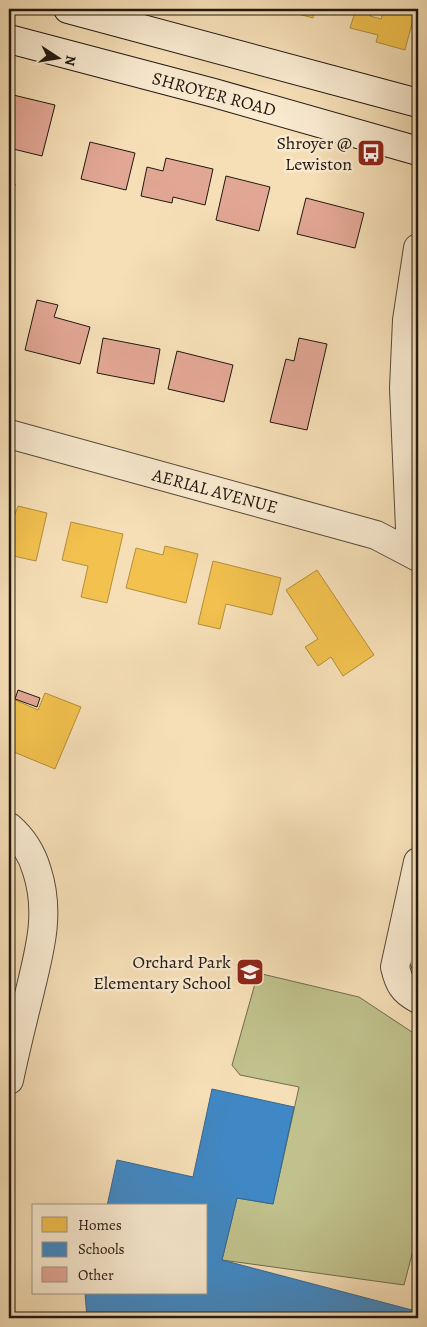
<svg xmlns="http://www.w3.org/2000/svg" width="427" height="1327" viewBox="0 0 427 1327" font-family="Alegreya,serif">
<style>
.green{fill:#c0c18c;stroke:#706c4e}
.homes{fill:#f2c14e;stroke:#b38e3b}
.schools{fill:#3f88c5;stroke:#36668f}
.building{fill:#e2a794;stroke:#201810}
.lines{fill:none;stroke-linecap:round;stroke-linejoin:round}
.lane-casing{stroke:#564a3a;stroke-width:16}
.street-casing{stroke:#564a3a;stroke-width:30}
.secondary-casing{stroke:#201810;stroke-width:30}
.lane{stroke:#f9ead0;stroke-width:14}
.street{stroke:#f9ead0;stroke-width:28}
.secondary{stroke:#f9ead0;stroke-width:28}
.labels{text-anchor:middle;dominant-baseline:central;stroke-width:5;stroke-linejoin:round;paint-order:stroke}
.street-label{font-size:18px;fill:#201810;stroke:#f9ead0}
.poi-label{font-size:18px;fill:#201810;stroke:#f9ead0;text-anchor:end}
</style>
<rect width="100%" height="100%" fill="#f6dfb7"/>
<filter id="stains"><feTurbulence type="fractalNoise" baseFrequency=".004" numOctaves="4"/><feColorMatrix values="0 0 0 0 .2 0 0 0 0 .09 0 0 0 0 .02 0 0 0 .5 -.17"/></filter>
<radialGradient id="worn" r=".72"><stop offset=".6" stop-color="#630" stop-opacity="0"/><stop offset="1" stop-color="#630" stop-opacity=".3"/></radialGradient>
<polygon class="green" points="258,973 359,997 418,1036 418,1231 404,1285 222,1260 237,1198 273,1204 299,1087 240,1075 232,1065"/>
<g class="homes">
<polygon points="280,9 315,9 313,18"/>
<polygon points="356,9 373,9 370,16 381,19 384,9 401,9 415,12 405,50 376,42 378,35 350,28"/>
<polygon points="18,506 47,513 36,561 9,555 9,512 15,514"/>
<polygon points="71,522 123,534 107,603 81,597 88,566 62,560"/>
<polygon points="165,546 198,554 186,603 126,588 136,548 163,555"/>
<polygon points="213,561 281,578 272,615 226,604 220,629 198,624"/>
<polygon points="317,570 374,655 343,676 331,657 318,666 305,647 318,639 286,590"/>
<polygon points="45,693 81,707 55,769 9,750 9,703 11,698 38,710"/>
</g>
<polygon class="schools" points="212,1089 294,1107 273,1204 237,1198 222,1260 412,1310 418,1306 418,1318 87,1318 85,1293 206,1293 206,1206 107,1206 117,1160 193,1177"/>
<g class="building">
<polygon points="9,94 55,105 42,156 9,148"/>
<polygon points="90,142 135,153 126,190 81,179"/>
<polygon points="166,158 213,169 205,205 173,197 172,203 141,196 147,167 163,171"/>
<polygon points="226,176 270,187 259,231 216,220"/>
<polygon points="9,183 15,184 9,210"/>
<polygon points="306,198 364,213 355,248 297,234"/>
<polygon points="37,300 58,305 54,317 90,327 80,364 25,350"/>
<polygon points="103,338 160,349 154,384 97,373"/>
<polygon points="299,338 327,344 307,430 270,422 286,359 294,361"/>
<polygon points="177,351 233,365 224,402 168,389"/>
<polygon points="18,690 40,698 37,707 15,699"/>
</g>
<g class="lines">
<defs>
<polyline id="lane" points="404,933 413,944 418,964"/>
<g id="street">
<polyline points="9,434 376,535 418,557"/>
<polyline points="411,552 404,388 407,320 418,248"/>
<path d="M9,827C23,839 32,854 37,871C51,915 39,952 29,995C22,1023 15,1052 9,1080"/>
<path d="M418,862L395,967C399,984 403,991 418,999"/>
</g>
<g id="secondary">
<polyline points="68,9 418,103"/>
<polyline points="9,39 214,93 418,151"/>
</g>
</defs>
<use href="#lane" class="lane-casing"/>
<use href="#street" class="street-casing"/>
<use href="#secondary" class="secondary-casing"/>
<use href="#lane" class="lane"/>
<use href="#street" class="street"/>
<use href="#secondary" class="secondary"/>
</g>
<defs>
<symbol id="bus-square" viewBox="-11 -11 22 22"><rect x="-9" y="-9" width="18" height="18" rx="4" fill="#8f2418" stroke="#f9ead0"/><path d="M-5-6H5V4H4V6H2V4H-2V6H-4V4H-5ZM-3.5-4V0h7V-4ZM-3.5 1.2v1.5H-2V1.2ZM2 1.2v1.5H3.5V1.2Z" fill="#fff"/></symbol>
<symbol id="school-square" viewBox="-11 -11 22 22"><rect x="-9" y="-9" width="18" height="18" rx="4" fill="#8f2418" stroke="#f9ead0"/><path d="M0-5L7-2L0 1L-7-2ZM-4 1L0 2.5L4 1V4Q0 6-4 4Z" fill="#fff"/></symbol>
</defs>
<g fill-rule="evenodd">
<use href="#bus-square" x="355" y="137" width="32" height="32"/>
<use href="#school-square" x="234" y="956" width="32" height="32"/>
</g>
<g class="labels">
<g class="street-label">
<text transform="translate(214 94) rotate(15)">SHROYER ROAD</text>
<text transform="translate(215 491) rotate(15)">AERIAL AVENUE</text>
</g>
<g class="poi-label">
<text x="352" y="143">Shroyer @<tspan x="352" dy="21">Lewiston</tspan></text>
<text x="231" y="962">Orchard Park<tspan x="231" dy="21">Elementary School</tspan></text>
</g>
</g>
<rect width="427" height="1327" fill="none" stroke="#f6dfb7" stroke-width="30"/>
<rect x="10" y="10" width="407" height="1307" fill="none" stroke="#201810" stroke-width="2.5"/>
<rect x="15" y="15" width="397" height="1297" fill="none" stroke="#201810"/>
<rect x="32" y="1204" width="175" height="90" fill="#f9ead0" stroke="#a29683"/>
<rect x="42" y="1217" width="25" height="15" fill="#f2c14e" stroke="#a29683"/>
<text x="78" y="1230" font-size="15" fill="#201810">Homes</text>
<rect x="42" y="1242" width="25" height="15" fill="#3f88c5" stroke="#a29683"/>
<text x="78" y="1254" font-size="15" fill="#201810">Schools</text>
<rect x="42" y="1267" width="25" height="15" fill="#e2a794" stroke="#a29683"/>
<text x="78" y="1280" font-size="15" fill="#201810">Other</text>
<g transform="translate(58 58) rotate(102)" stroke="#f9ead0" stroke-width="4" paint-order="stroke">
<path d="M0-4L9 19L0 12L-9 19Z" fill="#201810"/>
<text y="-8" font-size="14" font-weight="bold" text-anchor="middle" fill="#201810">N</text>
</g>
<rect width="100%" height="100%" filter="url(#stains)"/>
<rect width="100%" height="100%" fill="url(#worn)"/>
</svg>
